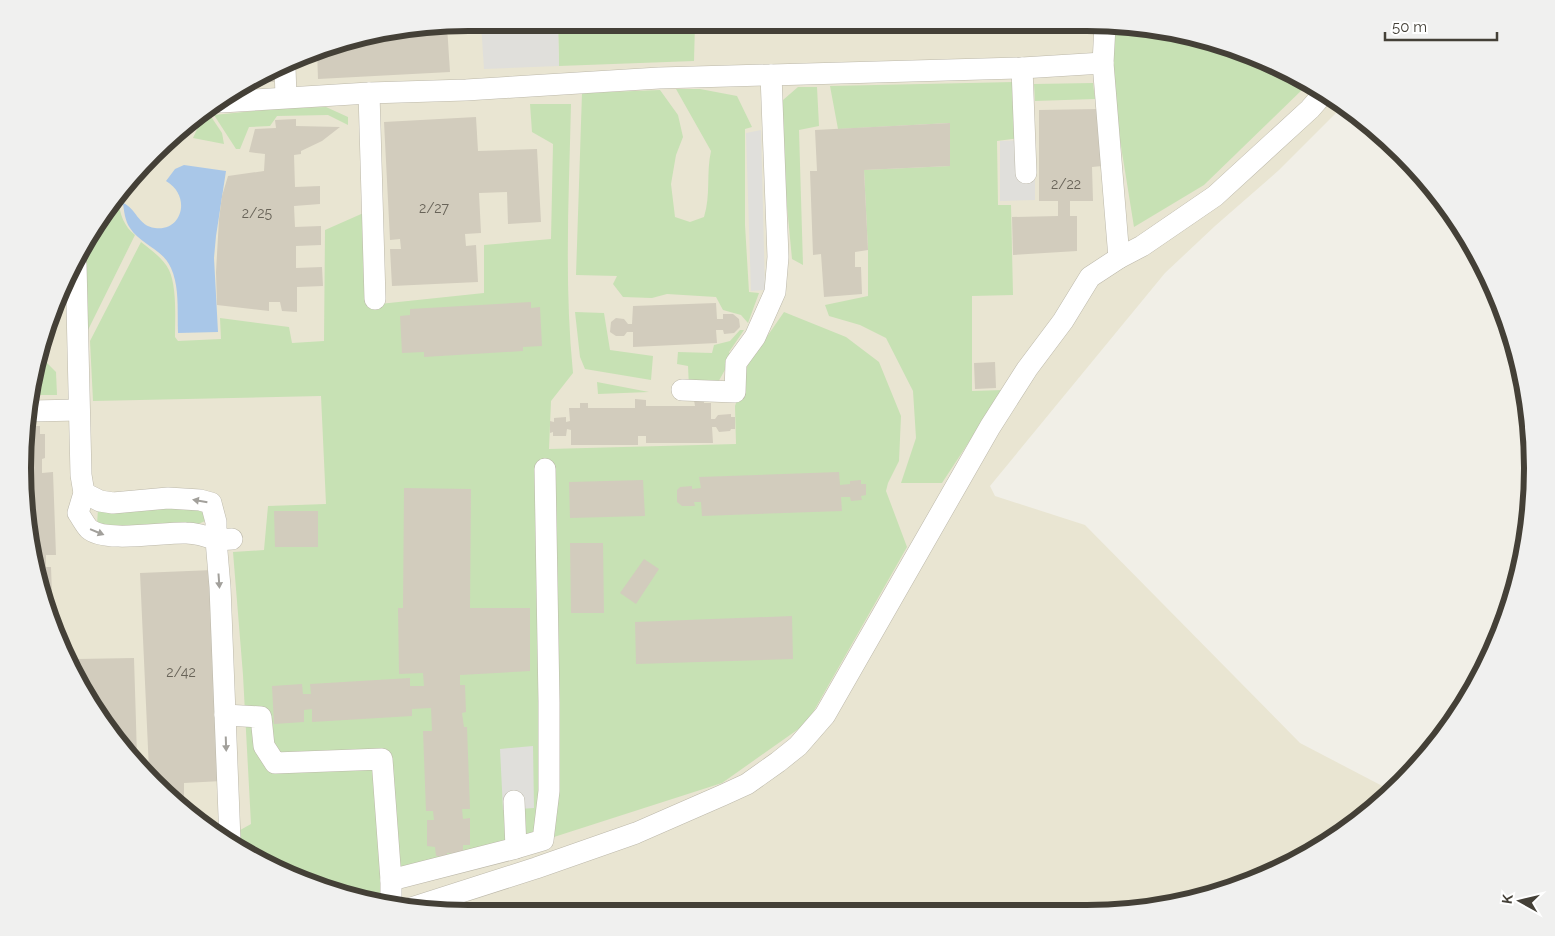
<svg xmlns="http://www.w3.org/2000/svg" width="1555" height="936" viewBox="0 0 1555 936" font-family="Raleway,sans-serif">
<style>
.education{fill:#e9e5d2}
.green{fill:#c7e1b4}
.parking{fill:#e0dfdb}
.water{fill:#a9c7e8}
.building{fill:#d2ccbd}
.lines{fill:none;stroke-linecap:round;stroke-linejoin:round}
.minor-casing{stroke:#bcb8aa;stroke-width:22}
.minor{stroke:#fff;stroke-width:21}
.oneway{fill:#a2a09b}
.labels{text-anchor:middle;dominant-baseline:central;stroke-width:4.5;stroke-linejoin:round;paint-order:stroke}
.number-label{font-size:14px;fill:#686358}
.rim{fill:none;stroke:#444037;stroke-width:6}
</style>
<rect width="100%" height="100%" fill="#f1efe7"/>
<polygon class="education" points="468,23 1145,26 1257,56 1343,106 1279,170 1215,226 1165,273 990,486 995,496 1085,525 1300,743 1392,791 1381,803 1309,854 1203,898 1116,913 410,910 298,880 197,822 98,716 46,611 23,468 46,325 98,220 197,114 325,46"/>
<g class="green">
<polygon points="558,23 695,24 694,61 559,66"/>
<polygon points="1113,26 1145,26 1257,56 1307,85 1204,185 1134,227 1107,59"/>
<polygon points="1014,82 1019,138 997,141 998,205 1011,205 1013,295 972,296 972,391 1003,390 942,483 901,483 916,438 913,391 886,338 860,325 829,316 825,305 868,296 868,250 864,170 950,166 950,123 838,129 830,86"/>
<polygon points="1093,83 1095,99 1035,101 1034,84"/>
<polygon points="798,87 817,87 819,126 799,130 803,265 792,259 780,132 783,100"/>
<path d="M676,89H700L737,96L752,127L745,129V225L749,292L759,293L748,323L741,315L723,310L716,297L667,294L652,298L623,297L613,284L617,276L576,275L582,93L660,90L678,115L683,137L676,155L671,184L675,217L690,222L704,217C711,195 706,173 711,151Z"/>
<path d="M530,104H571C569,194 564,283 573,373L551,401L549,449L736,444L735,406L748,364L784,312L846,337L879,362L901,416L899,461L888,483L886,491L907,547L807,723L722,783L376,894L373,900L298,880L226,838L251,824L243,675L233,552L264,550L268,506L326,504L321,396L93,401L90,341L141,242C151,250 164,259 169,270C177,287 175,318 175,337L178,341L221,339L220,318L289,327L292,343L324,341L325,230L368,211L370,305L484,293V245L551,239L553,144L532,132Z"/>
<polygon points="326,107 348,117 348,125 328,115 277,116 270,126 249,127 240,149 236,149 214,115 284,108"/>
<polygon points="205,112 208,112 222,133 224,144 193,138"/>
<path d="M119,197C118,211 124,227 135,235L88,330L84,247L98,220Z"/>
<polygon points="575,312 604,313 610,350 653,356 651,380 585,369 580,357"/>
<polygon points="740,330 744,330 729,352 732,357 716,386 689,387 688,366 677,364 678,352 712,353 714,345 730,341"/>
<polygon points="40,360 44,360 56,372 57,395 34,395"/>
<polygon points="597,382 649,392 598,394"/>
<polygon points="200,508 207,514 205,521 196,525 103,530 97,525 98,509"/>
</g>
<g class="parking">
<polygon points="481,23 558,23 559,66 484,69"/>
<polygon points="761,130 765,290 751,291 746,133"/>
<polygon points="1035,140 1035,200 1000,201 1000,141"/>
<polygon points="533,746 534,808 503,810 500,749"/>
</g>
<path class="water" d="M184,165L226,171L216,236L214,258L218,332L178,333C177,313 180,288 171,268C163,249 141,245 130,228C125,221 124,211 123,203C136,208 138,226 155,228C182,232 192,196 166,181L175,169Z"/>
<g class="building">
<polygon points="743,24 783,24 783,26 743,27"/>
<polygon points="447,26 450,72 318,79 317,50 325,46"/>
<polygon points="274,73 274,82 257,82"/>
<polygon points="1099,109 1102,166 1092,167 1093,201 1070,201 1070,216 1077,216 1077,251 1013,255 1012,217 1058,216 1058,201 1039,201 1039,110"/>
<polygon points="476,117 478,151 537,149 541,222 508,224 507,192 479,193 481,233 465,234 466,246 476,245 478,282 392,286 390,249 401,249 400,239 390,240 384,122"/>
<polygon points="296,119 296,126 340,127 322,141 301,151 301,154 294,155 295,187 320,186 320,204 294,206 295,227 321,226 321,245 296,246 296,268 322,267 323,286 297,287 297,312 282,311 280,302 269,302 269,311 217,305 216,272 219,219 222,196 228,176 264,171 265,154 249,152 255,129 276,128 275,120"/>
<polygon points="950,123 950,166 864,170 868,250 855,252 855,267 861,267 862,294 824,297 821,254 813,255 810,171 817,171 815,130"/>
<polygon points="531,302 531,308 540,307 542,346 523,347 523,351 424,357 424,352 402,353 400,316 410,315 410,309"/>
<polygon points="716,303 717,319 723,319 723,314 733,314 739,319 740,327 734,333 724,334 723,330 716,330 717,343 633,347 633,332 627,332 624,336 616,336 610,332 611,322 616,318 624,319 628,324 632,324 633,306"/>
<polygon points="995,362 996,388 975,389 974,363"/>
<polygon points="635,399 646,400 646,406 695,406 694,400 704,400 704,403 711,403 711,419 715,419 718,415 731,414 731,417 735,417 735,429 731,429 730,431 719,432 716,427 712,427 713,443 646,443 646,436 638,436 638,445 571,445 571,430 567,429 566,436 553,436 553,432 550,433 550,421 554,422 554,418 566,417 566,422 570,421 569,408 580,408 580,403 588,403 588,408 635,408"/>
<polygon points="29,426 40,426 40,434 45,434 45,458 42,459 42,473 53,472 56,555 46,555 46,567 51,567 52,594 48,594 48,607 53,607 54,626 46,611 23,468"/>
<polygon points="839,472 840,485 850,484 850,481 861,480 861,484 866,484 866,495 861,496 862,500 851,501 850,497 841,497 842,511 702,516 701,502 694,502 695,506 682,506 677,502 677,490 680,487 692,486 692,489 701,488 699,477"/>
<polygon points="643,480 645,516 570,518 569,482"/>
<polygon points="404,488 471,489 470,608 530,608 530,671 460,675 460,685 465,685 466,712 462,713 464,727 467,727 470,809 462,809 463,819 470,818 470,845 463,845 463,854 454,855 454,853 447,853 447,856 436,856 435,847 427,846 427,820 434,820 433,811 426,811 423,731 432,731 431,708 412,709 412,716 312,722 312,709 304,710 304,722 274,724 272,686 302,684 303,694 311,694 310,684 410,678 410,686 424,686 423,673 399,674 398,608 403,608"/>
<polygon points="274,511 318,511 318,547 275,547"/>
<polygon points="570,543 603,543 604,613 571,613"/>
<polygon points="644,559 659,569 636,604 620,593"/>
<polygon points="213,570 222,781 184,783 184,797 174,797 149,770 140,573"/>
<polygon points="792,616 793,659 636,664 635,622"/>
<polygon points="134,658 136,723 137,758 98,716 78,675 77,659"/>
</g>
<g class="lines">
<defs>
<g id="minor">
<polyline points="1105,26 1103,63 1119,258"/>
<polyline points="285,67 286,97"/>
<polyline points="1022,68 1026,173"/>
<polyline points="369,93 375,299"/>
<polyline points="221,102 369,93 466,90 659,78 1022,68 1103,63"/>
<path d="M76,264L81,475L84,493L78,513C81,517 85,525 89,529C105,543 164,532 186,533C197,533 206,536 216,540L220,587L230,841"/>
<polyline points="682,390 735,392 736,363 755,337 775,292 778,257 771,75"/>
<polyline points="32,411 79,410"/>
<polyline points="84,493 100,501 113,503 168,498 200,500 211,503 216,522 216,540 232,539"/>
<polyline points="225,715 261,717 264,746 275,763 382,759 391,880 391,905"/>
<polyline points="514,801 516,848"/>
<polyline points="391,880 516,848 543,840 549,791 549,702 545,469"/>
<polyline points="408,909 536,868 636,833 723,795 747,784 778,762 798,746 825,715 990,427 1027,369 1063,321 1090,277 1119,258 1142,246 1215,196 1310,109 1323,94"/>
</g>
</defs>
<use href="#minor" class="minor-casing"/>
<use href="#minor" class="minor"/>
</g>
<defs><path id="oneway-solid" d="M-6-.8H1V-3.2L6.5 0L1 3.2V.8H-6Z" transform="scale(1.25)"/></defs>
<g class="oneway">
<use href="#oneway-solid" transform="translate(200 501) rotate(-170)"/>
<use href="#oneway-solid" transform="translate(97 532) rotate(22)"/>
<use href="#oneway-solid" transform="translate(219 581) rotate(86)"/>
<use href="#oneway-solid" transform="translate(226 744) rotate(88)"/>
</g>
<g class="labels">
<g class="number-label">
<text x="1066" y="184">2/22</text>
<text x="434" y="208">2/27</text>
<text x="257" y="213">2/25</text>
<text x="181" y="672">2/42</text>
</g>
</g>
<path d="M0 0H1555V936H0ZM468 31H1087A437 437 0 0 1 1524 468V468A437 437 0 0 1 1087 905H468A437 437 0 0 1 31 468V468A437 437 0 0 1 468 31Z" fill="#f0f0ef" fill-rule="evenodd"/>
<path class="rim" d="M468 31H1087A437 437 0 0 1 1524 468V468A437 437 0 0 1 1087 905H468A437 437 0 0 1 31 468V468A437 437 0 0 1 468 31Z"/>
<g transform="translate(1520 901) rotate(278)" stroke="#ffffff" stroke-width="4" paint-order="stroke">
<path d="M0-4L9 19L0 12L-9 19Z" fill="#444037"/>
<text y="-8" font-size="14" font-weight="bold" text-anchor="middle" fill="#444037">K</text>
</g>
<path d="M1385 32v8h112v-8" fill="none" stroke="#444037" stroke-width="2.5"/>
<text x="1392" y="32" font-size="15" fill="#444037" stroke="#ffffff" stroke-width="4" paint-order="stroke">50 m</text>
</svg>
